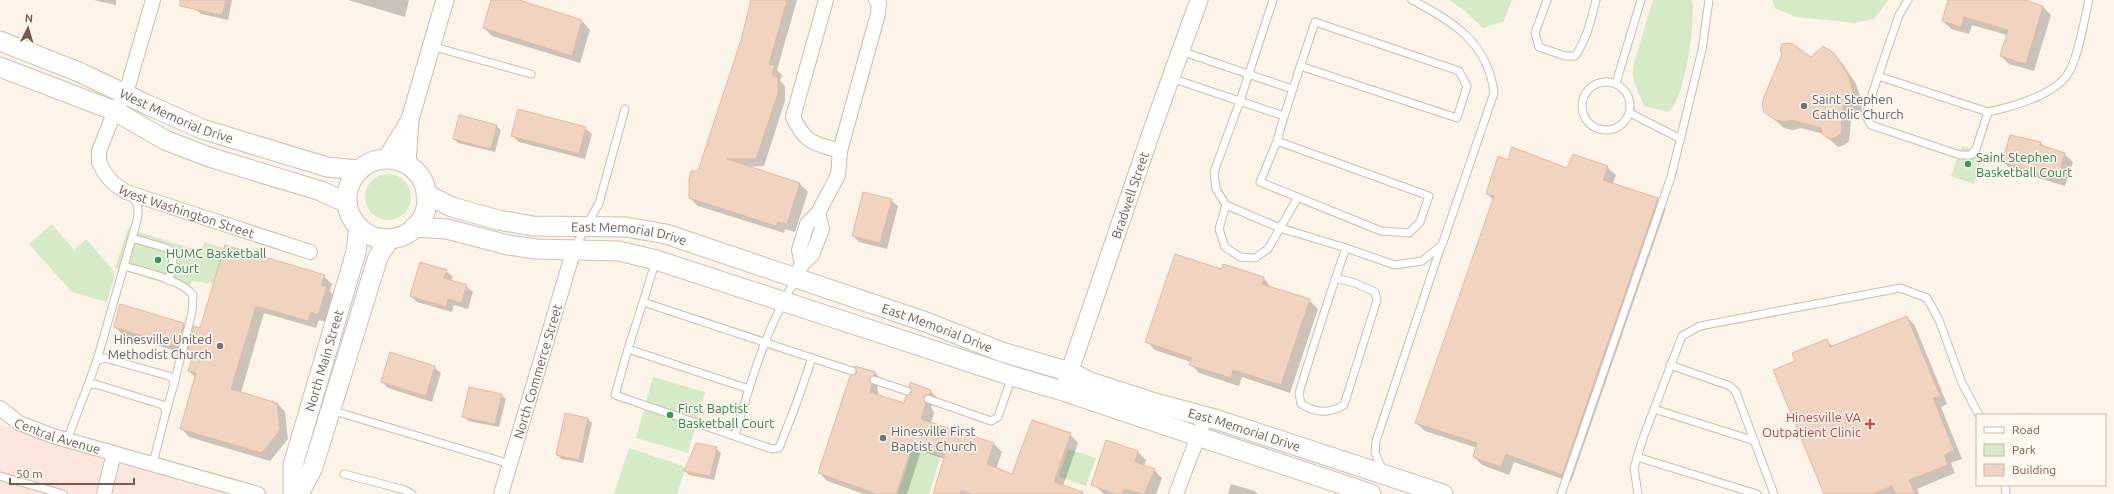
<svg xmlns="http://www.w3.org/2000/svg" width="2114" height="494" viewBox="0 0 2114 494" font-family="Ubuntu,sans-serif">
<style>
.commercial{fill:#fce6dd}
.green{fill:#d5eac7}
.shadow{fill:#0003}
.building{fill:#f1d4c0;stroke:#e4baa1}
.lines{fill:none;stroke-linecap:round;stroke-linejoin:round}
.service-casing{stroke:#cebcae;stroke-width:9}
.minor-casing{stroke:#cebcae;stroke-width:16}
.tertiary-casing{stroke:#cebcae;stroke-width:19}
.secondary-casing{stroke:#d3beae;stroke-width:21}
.service{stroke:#fff;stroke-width:7}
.minor{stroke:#fff;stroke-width:14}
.tertiary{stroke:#fff;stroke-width:17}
.secondary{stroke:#fff;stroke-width:19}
.worship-dot{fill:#6b7280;stroke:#fff8ef;stroke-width:1.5}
.leisure-dot{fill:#2e9e5b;stroke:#fff8ef;stroke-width:1.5}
.health-dot{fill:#e0444e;stroke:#fff8ef;stroke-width:1.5}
.labels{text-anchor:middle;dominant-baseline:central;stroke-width:3;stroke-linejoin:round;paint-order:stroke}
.worship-label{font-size:13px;fill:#5b616d;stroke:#fff8ef;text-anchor:start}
.street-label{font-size:13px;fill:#765b4c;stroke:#fff8ef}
.leisure-label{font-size:13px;fill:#27864d;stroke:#fff8ef;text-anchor:start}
.health-label{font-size:13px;fill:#be3a42;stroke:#fff8ef;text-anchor:end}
</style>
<rect width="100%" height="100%" fill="#fcf4e9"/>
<polygon class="commercial" points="0,425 246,494 0,494"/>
<g class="green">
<polygon points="1449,0 1512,0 1504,21 1483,28 1465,11"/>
<path d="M1653,0H1692C1696,19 1685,103 1668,112L1644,106C1639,92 1631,82 1633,66Z"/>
<polygon points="1772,0 1889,0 1874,19 1855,23 1796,17 1775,8"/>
<polygon points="1962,146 1985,153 1974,184 1951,176"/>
<circle cx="388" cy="197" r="23"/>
<polygon points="52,224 74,250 86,239 113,270 114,278 107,302 72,292 29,244"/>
<polygon points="128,229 201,251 204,242 224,248 213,284 192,281 189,291 115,268"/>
<polygon points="653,377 705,392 688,453 636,438"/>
<polygon points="913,447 941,456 929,494 898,494"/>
<polygon points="629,448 686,467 677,494 614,494"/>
<polygon points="1068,449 1096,458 1086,486 1059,477"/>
</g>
<g class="shadow">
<polygon points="94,0 116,0 116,5"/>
<polygon points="197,0 232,0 228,20 201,14 195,9"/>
<polygon points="348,0 409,0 405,17"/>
<polygon points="492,0 516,0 582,21 590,30 580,63 492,36 484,28"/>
<polygon points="753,0 797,0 777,70 782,75 780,81 785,86 785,101 764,166 747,167 800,184 808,192 795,232 785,229 784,233 698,206 690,198 742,40"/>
<polygon points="1949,0 2021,0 2043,7 2051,15 2034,71 2009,64 2001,56 2007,35 1972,25 1969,34 1951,29 1943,21"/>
<polygon points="1834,54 1842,63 1856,84 1861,99 1862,112 1852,112 1849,141 1844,145 1838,147 1824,134 1801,128 1793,130 1784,128 1765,111 1811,59"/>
<polygon points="496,126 501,130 495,152 458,143 454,139"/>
<polygon points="585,128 592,134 585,159 519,142 512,136"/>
<polygon points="2022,137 2041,143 2046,148 2064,154 2073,162 2065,186 2012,170 2003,161"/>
<polygon points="1508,161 1568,169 1607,167 1616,175 1613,184 1658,199 1666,208 1571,482 1514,462 1509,475 1482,465 1474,457 1477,448 1425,431 1416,423 1493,200 1487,193"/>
<polygon points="891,200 898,206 887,249 859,242 853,236"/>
<polygon points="446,271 453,277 451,282 466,286 473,292 468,309 454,305 452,312 417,302 411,296"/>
<polygon points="1221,271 1264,278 1271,288 1309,300 1318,309 1290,393 1242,377 1239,386 1199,373 1191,364 1191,362 1155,350 1147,342"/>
<polygon points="324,276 332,284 330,291 334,296 326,322 319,320 316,328 264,313 241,393 277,403 285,412 288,439 270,461 189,437 181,428 196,378 189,371 194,354 188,348 186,354 123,335 115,327 183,324 193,334"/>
<polygon points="1907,317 1915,326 1947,404 1941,407 1962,459 1951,463 1955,473 1917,489 1919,494 1825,494 1797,361 1826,340 1834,347"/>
<polygon points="434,367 441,373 432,402 388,388 382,382"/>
<polygon points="875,373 884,381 877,387 879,396 904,404 930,391 939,399 938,402 933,403 931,407 934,413 931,423 994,444 1002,452 996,469 1013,475 1070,434 1078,443 1063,486 1080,494 934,494 945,459 921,451 907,494 864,494 827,481 819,472 851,376"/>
<polygon points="501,395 506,399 499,427 468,421 464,416"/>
<polygon points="588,419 592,423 583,463 561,459 557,454"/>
<polygon points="1107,441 1138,452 1146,460 1144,466 1154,470 1162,478 1156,494 1104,494 1093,484"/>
<polygon points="716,448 721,453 714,480 689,475 685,471"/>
<polygon points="1231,484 1255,491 1258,494 1228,494"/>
</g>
<g class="building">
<polygon points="180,0 226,0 222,15 180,6"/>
<polygon points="491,0 519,0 582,20 572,56 483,28"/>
<polygon points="751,0 787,0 769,64 775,66 772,75 778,77 778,93 756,159 727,159 800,183 787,224 778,222 776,226 689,198 689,179 691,171 698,171 741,40"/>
<polygon points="1948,0 2025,0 2043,6 2026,64 2000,56 2008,30 1964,17 1961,27 1942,21"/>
<polygon points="1787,43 1793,44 1811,57 1823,46 1834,53 1848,75 1853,90 1854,104 1844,104 1841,123 1842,128 1841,133 1836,137 1829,139 1822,134 1821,128 1792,120 1784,122 1775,120 1764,112 1762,106 1764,97 1782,54 1780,50 1782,44"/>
<polygon points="518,109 586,127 579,154 511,136"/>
<polygon points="459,115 497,125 491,149 453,139"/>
<polygon points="2010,135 2041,142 2040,145 2065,153 2057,179 2002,162"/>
<polygon points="1512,147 1567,168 1573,154 1608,166 1603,180 1658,198 1562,475 1506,454 1501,467 1473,457 1477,443 1415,423 1494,196 1486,194 1498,156 1508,160"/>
<polygon points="863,192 892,199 880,243 852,236"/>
<polygon points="225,245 325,275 321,285 327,286 318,315 311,312 308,321 256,306 231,389 277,403 280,430 262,453 180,429 196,373 188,371 194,351 188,349 194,326 200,328"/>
<polygon points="1175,254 1221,269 1223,264 1264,277 1262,284 1310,299 1281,385 1233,370 1231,378 1189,365 1192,358 1145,342"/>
<polygon points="420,262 447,270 444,278 467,285 461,303 448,299 446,307 410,296"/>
<polygon points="120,304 184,323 178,347 114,327"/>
<polygon points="1907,316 1940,396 1933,398 1954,450 1944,455 1948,465 1909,480 1915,494 1896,494 1892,486 1872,494 1824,494 1773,370 1795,361 1792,353 1827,339 1830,347"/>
<polygon points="390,352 435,366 426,396 381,382"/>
<polygon points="854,366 876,372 875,375 869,379 872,385 870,392 904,403 906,396 912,392 909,386 910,382 931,390 930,394 925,395 923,398 926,404 921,419 994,443 987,464 1012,474 1032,420 1071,433 1054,482 1083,492 1083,494 973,494 961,490 960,494 933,494 945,454 913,444 896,494 877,494 818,473 850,376 857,373"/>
<polygon points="469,387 502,394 495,424 462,417"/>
<polygon points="565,413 588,418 579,460 556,455"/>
<polygon points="1106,440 1138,451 1135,462 1155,469 1144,494 1124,489 1122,494 1115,494 1091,485"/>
<polygon points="696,443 717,447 710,476 684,471"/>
</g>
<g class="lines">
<defs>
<g id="service">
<path d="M1273,0L1240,101L1214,172L1216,189L1226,205L1280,228L1346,248L1395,265L1422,261L1442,245L1494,93C1488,42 1453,22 1412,0"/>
<path d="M1547,0L1535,33L1539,47L1565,56H1575C1587,39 1591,20 1596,0"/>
<polyline points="1908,0 1899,15 1869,103 1866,116 1871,125 1960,155 1971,155 1976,149 1988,112"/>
<polyline points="431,46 531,74"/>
<polyline points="1181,51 1292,89"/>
<path d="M1878,76L1988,112C2012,107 2056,95 2069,72C2079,55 2084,20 2089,0"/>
<polyline points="1171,78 1284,116"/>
<circle cx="1606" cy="106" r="24"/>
<polyline points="1616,83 1641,0"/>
<polyline points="1630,113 1681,139"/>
<path d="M1277,141L1260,182L1381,231L1409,233L1420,222L1429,196L1277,141C1288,101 1302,62 1315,22L1459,71L1467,86L1457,118L1300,66"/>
<path d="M131,196C144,207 136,223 132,238"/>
<polyline points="1226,205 1219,229 1225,247 1240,257 1255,258 1268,249 1298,197"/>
<polyline points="575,247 599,203 625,109"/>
<polyline points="124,266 132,238 166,248 174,254 169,281"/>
<path d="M1335,278L1355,283L1375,292L1377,300L1344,405C1329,414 1316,413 1301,404L1299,393C1314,344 1329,296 1346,248"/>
<polyline points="643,302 628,349 749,389"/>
<polyline points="628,349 615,395 772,449 779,448 797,402 812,358 643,302 656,260"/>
<polyline points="812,358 852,371"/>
<path d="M97,360L124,266C144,272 180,279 193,295L192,312L174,384"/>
<polyline points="1670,365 1730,386 1736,392 1774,494"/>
<polyline points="874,380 907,391"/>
<polyline points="88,385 97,360 105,358 172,377 174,384 166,412"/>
<polyline points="928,399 991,421 998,417 1012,376"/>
<polyline points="1654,409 1755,441"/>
<polyline points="331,410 510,464"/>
<path d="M735,435C751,381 766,328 796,279"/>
<polyline points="67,440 88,385 95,384 163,405 166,412 153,463"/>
<polyline points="1637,457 1757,494"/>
<polyline points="1383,471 1375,453 1376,441 1441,246"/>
<polyline points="344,474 405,490 412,494"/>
<polyline points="0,476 63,494"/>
<polyline points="2005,485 2006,494"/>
<polyline points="1561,494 1671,177 1702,50 1709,0"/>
<polyline points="1638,494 1634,468 1643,438 1682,336 1700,326 1900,288 1927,298 1939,320 1962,383 1979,415"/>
</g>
<g id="minor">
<path id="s1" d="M153,0L126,93L115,111L99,151V162L104,172L113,183L126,192L310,252"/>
<path d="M826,0L793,117C806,144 813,143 840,151"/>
<polyline points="802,264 799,250 807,224 818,213 838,175 840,151 878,14 879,3 876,0"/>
<polyline points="799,271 802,264 812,255 822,229 818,213"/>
<path id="s2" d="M0,408L19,423L53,436L258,494"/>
<polyline points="104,494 114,453"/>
<path id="s3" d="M501,494L574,249"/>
<polyline points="1176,494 1206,416"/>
</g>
<g id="tertiary">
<polyline points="386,159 408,123"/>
<polyline points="407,164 410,119 445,0"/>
<path id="s4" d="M1063,391L1152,130L1199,0"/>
</g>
<g id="secondary">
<path id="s5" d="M0,41L79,72L148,105L202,129L327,167L359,170"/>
<polyline points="0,67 115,111 165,140 209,157 321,191 347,203"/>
<circle cx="387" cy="199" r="40"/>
<path id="s6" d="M426,194L452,207L498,220L533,226L626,227L666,234L926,322L1002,352L1070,372L1090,382L1155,403L1218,420L1443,494"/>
<polyline points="414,227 447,229 508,245 536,249 619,251 656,260 1012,376 1063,391 1371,494"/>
<path id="s7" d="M293,494V465L356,252L359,227"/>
<polyline points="299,494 313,467 378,257 389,239"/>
</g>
</defs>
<use href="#service" class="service-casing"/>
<use href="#minor" class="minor-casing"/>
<use href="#tertiary" class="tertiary-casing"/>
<use href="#secondary" class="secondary-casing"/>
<use href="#service" class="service"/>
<use href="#minor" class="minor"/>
<use href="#tertiary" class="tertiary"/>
<use href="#secondary" class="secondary"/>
</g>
<g class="worship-dot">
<circle cx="1804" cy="106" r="4"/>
<circle cx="220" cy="346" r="4"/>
<circle cx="883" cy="438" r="4"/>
</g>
<g class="leisure-dot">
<circle cx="1968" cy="164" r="4"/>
<circle cx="158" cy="260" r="4"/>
<circle cx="670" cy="415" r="4"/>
</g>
<path class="health-dot" d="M1868 418h4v4h4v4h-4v4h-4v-4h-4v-4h4z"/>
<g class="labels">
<g class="worship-label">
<text x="1812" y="99">Saint Stephen<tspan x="1812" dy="15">Catholic Church</tspan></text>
<text x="212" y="339" text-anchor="end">Hinesville United<tspan x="212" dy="15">Methodist Church</tspan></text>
<text x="891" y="431">Hinesville First<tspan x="891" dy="15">Baptist Church</tspan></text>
</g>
<g class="street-label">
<text stroke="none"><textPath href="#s5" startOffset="192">West Memorial Drive</textPath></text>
<text stroke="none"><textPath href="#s4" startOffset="207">Bradwell Street</textPath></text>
<text stroke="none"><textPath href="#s1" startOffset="277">West Washington Street</textPath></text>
<text stroke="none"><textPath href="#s6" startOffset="209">East Memorial Drive</textPath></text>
<text stroke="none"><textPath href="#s6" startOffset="533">East Memorial Drive</textPath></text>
<text stroke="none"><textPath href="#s7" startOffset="138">North Main Street</textPath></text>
<text stroke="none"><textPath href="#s3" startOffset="128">North Commerce Street</textPath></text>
<text stroke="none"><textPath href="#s6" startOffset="857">East Memorial Drive</textPath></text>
<text stroke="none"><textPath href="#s2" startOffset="65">Central Avenue</textPath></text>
</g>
<g class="leisure-label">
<text x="1976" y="157">Saint Stephen<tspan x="1976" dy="15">Basketball Court</tspan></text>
<text x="166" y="253">HUMC Basketball<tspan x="166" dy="15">Court</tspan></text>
<text x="678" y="408">First Baptist<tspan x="678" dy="15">Basketball Court</tspan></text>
</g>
<g class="health-label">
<text x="1861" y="417">Hinesville VA<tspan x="1861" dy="15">Outpatient Clinic</tspan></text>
</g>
</g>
<rect x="1976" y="414" width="130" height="72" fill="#fff8ef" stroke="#c8b9ae"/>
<rect x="1984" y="427" width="20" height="6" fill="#ffffff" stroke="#c8b9ae"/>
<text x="2012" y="434" font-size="12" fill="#765b4c">Road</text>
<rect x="1984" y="444" width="20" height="12" fill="#d5eac7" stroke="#c8b9ae"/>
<text x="2012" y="454" font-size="12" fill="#765b4c">Park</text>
<rect x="1984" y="464" width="20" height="12" fill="#f1d4c0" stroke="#c8b9ae"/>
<text x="2012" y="474" font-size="12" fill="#765b4c">Building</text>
<g transform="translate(28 28) rotate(5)" stroke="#fff8ef" stroke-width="3" paint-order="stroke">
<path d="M0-3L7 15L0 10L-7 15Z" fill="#765b4c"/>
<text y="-6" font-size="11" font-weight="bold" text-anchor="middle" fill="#765b4c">N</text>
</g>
<path d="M10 478v6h124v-6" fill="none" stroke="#765b4c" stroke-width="2"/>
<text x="16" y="478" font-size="12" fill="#765b4c" stroke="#fff8ef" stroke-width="3" paint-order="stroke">50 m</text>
</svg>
